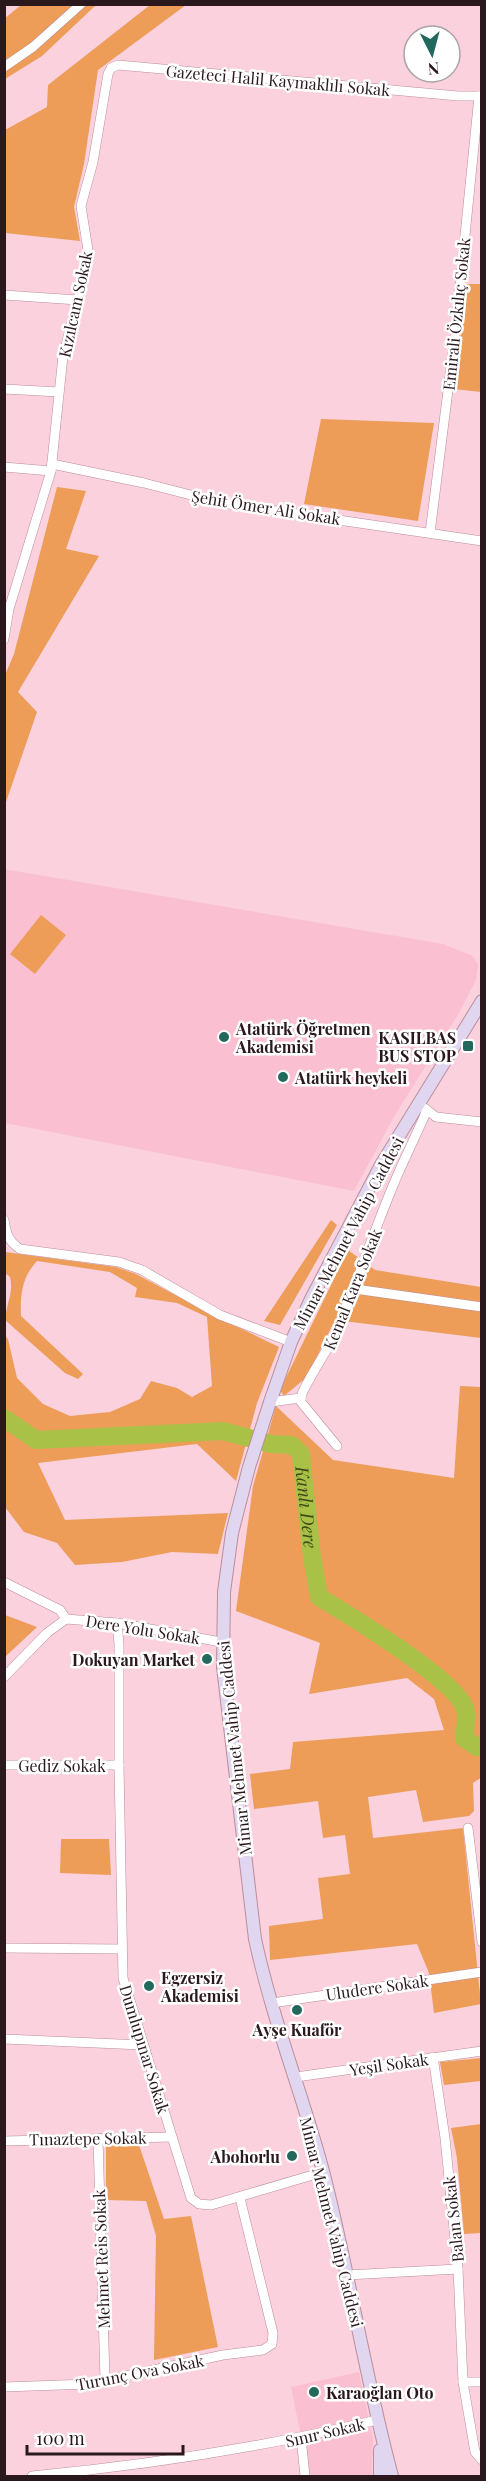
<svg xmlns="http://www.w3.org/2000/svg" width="486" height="2481" viewBox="0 0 486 2481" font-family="'Playfair Display',serif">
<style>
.built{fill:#fac0d1}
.green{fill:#ed9d58}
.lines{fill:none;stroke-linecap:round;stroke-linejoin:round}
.river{stroke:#a9c147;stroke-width:18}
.minor-casing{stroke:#bc8d9a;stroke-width:10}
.secondary-casing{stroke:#bc8d9a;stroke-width:14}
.minor{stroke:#fff;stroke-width:9}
.secondary{stroke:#e0d6f0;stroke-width:12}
.poi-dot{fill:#22685c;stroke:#fff;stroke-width:2}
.labels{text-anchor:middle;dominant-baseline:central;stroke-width:5;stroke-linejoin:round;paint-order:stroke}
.street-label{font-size:16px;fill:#2a181d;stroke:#fff}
.poi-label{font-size:16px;font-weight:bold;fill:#2a181d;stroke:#fff;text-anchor:start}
.water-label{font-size:18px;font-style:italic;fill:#3f4918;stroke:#fff}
</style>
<rect width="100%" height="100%" fill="#fad1dd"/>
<g class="built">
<polygon points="4,869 443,944 473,956 478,965 476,980 459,1013 395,1115 354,1191 5,1123"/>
<polygon points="359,2372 373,2439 372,2476 309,2476 291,2387"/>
</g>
<g class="green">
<polygon points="21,5 96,5 42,56 5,79 4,19"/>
<polygon points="150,5 186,5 98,70 84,164 74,207 80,241 5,233 5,130 47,107 48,85"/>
<polygon points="467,284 481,284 481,392 454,389"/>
<polygon points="321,419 434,423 418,521 304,504"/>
<polygon points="57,487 86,491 66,549 99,556 18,692 37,712 5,805 5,675 14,654"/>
<polygon points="41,915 66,935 35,974 10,954"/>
<polygon points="331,1220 337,1225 280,1325 264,1321"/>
<polygon points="348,1250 375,1270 481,1287 481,1338 335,1320 307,1377 284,1396 280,1390"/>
<path d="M5,1252L116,1267L136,1274L213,1315L279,1347L257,1403L236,1481L197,1444L38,1463L65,1520L228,1513L218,1554L172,1552L122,1562L75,1565L57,1543L24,1532L5,1507V1336L8,1339L17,1378L43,1404L70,1416L110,1412L140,1399L151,1381L177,1388L192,1397L212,1386L207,1317L177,1303L135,1297L137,1288L110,1272L37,1261C22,1277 20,1295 21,1316L83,1374L78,1379L65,1373L5,1320C6,1304 14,1293 10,1277L5,1273Z"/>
<polygon points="460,1386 481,1387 482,1777 473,1783 474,1811 469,1816 423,1822 416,1790 368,1797 373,1838 463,1828 481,2004 434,2013 429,1973 417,1944 270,1960 269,1926 323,1919 318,1878 350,1874 345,1835 323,1838 318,1801 254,1809 250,1774 290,1769 293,1742 444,1730 434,1699 407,1678 309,1694 320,1643 236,1611 253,1486 276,1406 333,1460 454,1478"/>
<polygon points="5,1615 37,1627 5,1657 4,1657"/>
<polygon points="61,1839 109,1839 111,1875 60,1873"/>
<polygon points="481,2058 481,2081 444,2085 440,2062"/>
<polygon points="481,2124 481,2233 464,2234 457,2158 451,2128"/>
<polygon points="106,2144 139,2145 164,2219 191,2216 218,2347 154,2360 156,2236 146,2201 106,2200"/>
</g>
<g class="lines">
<path class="river" id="s1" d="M4,1418L36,1440L223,1431L271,1444L292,1445L301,1454L312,1557L319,1597C349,1615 452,1678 464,1706C468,1714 465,1729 464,1738L477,1747H482"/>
<defs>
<g id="minor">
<polyline points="4,67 33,47 81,4"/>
<polyline points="4,295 78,300"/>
<polyline points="4,389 59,392"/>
<polyline points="52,464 144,483 222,503 482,541"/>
<polyline points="4,467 51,471"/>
<polyline points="430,533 455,335 479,96"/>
<polyline points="4,639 9,609 51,471 63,356 78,300 88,250 81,206 93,162 108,74 111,68 118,65 458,96 482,96"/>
<polyline points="423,1107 436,1117 482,1122"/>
<path d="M4,1220C6,1233 8,1241 20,1249L119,1262L142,1270L220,1315L291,1342"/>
<polyline points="355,1289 482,1307"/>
<path d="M301,1398C301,1390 327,1351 333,1338C354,1291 370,1242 390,1193C401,1165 415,1138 427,1110"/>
<polyline points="301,1398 301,1402 337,1446"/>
<polyline points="270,1402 301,1398"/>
<polyline points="4,1582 60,1610 66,1619"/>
<polyline points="66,1619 117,1623 221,1642"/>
<polyline points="117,1623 119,1644 119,1765 123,1978 191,2198 199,2204 211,2205 323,2172"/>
<polyline points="4,1677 47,1633 66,1619"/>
<polyline points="4,1765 119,1765"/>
<polyline points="468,1828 482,1942"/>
<polyline points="4,1948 121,1949"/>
<polyline points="272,2003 482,1972"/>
<polyline points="4,2039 142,2045"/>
<polyline points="433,2057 445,2138 458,2269 463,2382 475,2452 482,2460"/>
<polyline points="296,2077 482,2051"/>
<polyline points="98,2138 105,2380"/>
<polyline points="4,2141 172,2137"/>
<polyline points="347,2275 458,2269"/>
<polyline points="463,2382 482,2382"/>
<polyline points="4,2387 89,2384 223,2355 263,2350 272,2344 273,2333 240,2198"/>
<polyline points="301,2438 305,2476"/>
<path d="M32,2476C149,2465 264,2447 377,2420"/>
</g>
<g id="secondary">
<polyline points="380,2450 380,2476"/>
<path d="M392,2476C365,2376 349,2272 323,2171C302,2093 272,2018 255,1939L223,1667L224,1592L232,1533L249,1467L270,1402L291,1342L311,1299L381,1165L482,1001"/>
</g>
</defs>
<use href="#minor" class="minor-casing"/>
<use href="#secondary" class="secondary-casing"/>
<use href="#minor" class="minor"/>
<use href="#secondary" class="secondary"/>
</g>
<g class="poi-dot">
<circle cx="224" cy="1037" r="6"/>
<rect x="462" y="1040" width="12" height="12" rx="3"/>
<circle cx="283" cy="1077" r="6"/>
<circle cx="207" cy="1659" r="6"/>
<circle cx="149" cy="1986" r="6"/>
<circle cx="297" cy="2010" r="6"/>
<circle cx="292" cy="2156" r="6"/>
<circle cx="314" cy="2392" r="6"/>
</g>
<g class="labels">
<g class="street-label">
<text transform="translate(278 80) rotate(5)">Gazeteci Halil Kaymaklılı Sokak</text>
<text transform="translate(75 304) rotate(-78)">Kızılcam Sokak</text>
<text transform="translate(456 314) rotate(-84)">Emirali Özkılıç Sokak</text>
<text transform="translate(266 507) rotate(9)">Şehit Ömer Ali Sokak</text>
<text transform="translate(348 1233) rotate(-62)">Mimar Mehmet Vahip Caddesi</text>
<text transform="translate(352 1289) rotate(-68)">Kemal Kara Sokak</text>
<text transform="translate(143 1629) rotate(9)">Dere Yolu Sokak</text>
<text transform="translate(234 1748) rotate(-96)">Mimar Mehmet Vahip Caddesi</text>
<text x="62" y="1765">Gediz Sokak</text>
<text transform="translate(377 1987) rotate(-8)">Uludere Sokak</text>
<text transform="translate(145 2049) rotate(73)">Dumlupınar Sokak</text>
<text transform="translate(389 2064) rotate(-8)">Yeşil Sokak</text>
<text transform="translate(88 2138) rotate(-1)">Tınaztepe Sokak</text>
<text transform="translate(453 2219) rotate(-96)">Balan Sokak</text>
<text transform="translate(332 2222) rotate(76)">Mimar Mehmet Vahip Caddesi</text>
<text transform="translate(101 2259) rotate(-92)">Mehmet Reis Sokak</text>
<text transform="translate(140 2372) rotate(-11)">Turunç Ova Sokak</text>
<text transform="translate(325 2432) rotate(-13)">Sınır Sokak</text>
</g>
<g class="poi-label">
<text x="236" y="1028">Atatürk Öğretmen<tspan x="236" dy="18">Akademisi</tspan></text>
<text x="456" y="1037" text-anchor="end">KASILBAS<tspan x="456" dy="18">BUS STOP</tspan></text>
<text x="295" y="1077">Atatürk heykeli</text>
<text x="195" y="1659" text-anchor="end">Dokuyan Market</text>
<text x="161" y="1977">Egzersiz<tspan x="161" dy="18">Akademisi</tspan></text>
<text x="297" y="2029" text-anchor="middle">Ayşe Kuaför</text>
<text x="280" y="2156" text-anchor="end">Abohorlu</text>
<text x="326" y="2392">Karaoğlan Oto</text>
</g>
<g class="water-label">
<text stroke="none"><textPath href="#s1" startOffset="363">Kanlı Dere</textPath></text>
</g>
</g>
<rect width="486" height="2481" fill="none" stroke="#2a181d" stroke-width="12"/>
<g transform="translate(432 54) rotate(174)"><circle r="28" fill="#ffffff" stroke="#aaa3a5" stroke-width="1.5"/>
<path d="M0-4.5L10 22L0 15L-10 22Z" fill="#22685c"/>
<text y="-9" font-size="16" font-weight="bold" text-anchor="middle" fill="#2a181d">N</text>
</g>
<path d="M27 2445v9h156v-9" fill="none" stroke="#2a181d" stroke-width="3"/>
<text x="36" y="2445" font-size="18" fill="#2a181d" stroke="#ffffff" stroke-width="4.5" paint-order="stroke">100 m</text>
</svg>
